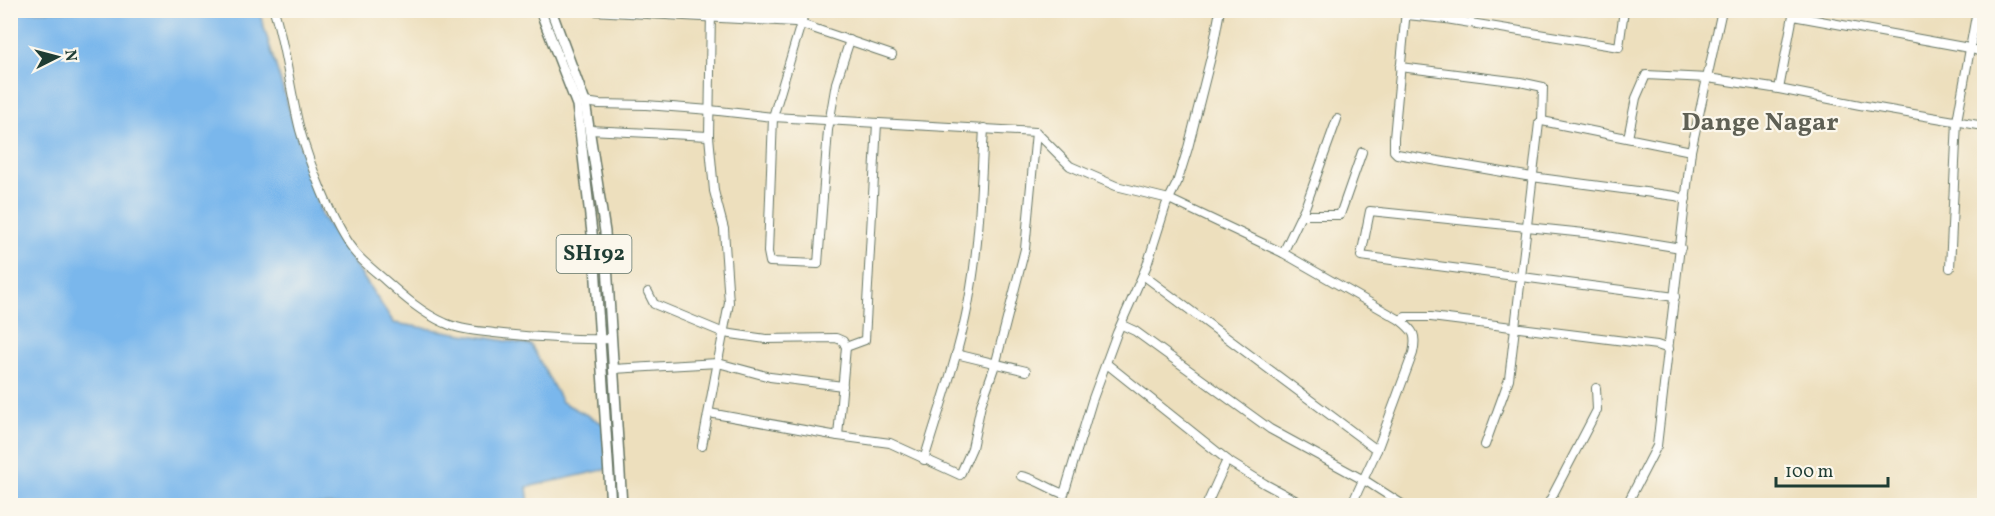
<svg xmlns="http://www.w3.org/2000/svg" width="1995" height="516" viewBox="0 0 1995 516" font-family="Vollkorn,serif">
<style>
.water{fill:#7ab7ec;stroke:#4c7a90;stroke-width:1.5}
.lines{fill:none;stroke-linecap:round;stroke-linejoin:round}
.minor-casing{stroke:#677664;stroke-width:10}
.major-casing{stroke:#677664;stroke-width:12}
.minor{stroke:#fff;stroke-width:8}
.major{stroke:#fff;stroke-width:9}
.labels{text-anchor:middle;dominant-baseline:central;stroke-width:4.5;stroke-linejoin:round;paint-order:stroke}
.shield{fill:#fbf7ec;stroke:#61756b;stroke-width:1.5}
.shield-label{font-size:22px;font-weight:bold;fill:#1f3d34}
.neighbourhood-label{font-size:26px;font-weight:bold;fill:#5f6055;stroke:#fbf7ec}
</style>
<rect width="100%" height="100%" fill="#fbf7ec"/>
<filter id="ink" filterUnits="userSpaceOnUse"><feTurbulence type="fractalNoise" baseFrequency=".0167" numOctaves="2"/><feDisplacementMap in="SourceGraphic" scale="12" xChannelSelector="R" yChannelSelector="G"/><feConvolveMatrix kernelMatrix="1 2 1 2 8 2 1 2 1" color-interpolation-filters="sRGB"/></filter>
<filter id="wash" filterUnits="userSpaceOnUse"><feTurbulence type="fractalNoise" baseFrequency=".008" numOctaves="4" result="noise"/><feDisplacementMap in="SourceGraphic" scale="24" xChannelSelector="R" yChannelSelector="G"/><feGaussianBlur stdDeviation="1.35" result="paint"/><feColorMatrix in="noise" values="0 0 0 0 0 0 0 0 0 0 0 0 0 0 0 0 0 1.4 0 .05"/><feComposite in="paint" operator="in"/></filter>
<g filter="url(#wash)">
<rect width="100%" height="100%" fill="#eddfbd"/>
<polygon class="water" points="10,11 259,11 322,216 394,323 531,345 562,402 606,425 608,469 527,487 529,505 11,505"/>
</g>
<g filter="url(#ink)">
<g class="lines">
<defs>
<g id="minor">
<path d="M274,10C286,49 290,91 300,130C309,162 332,224 353,250C362,262 375,271 386,281C404,297 422,313 445,323C460,330 478,331 494,333C533,337 572,340 611,339"/>
<polyline points="574,10 795,22 892,55"/>
<polyline points="805,10 773,117 768,252 770,262 818,264 828,130 836,83 850,40"/>
<polyline points="1406,10 1394,138 1394,151 1397,154 1532,177 1675,196 1686,199"/>
<polyline points="1407,15 1446,19 1619,47 1624,10"/>
<polyline points="1793,16 1969,48 1984,53"/>
<polyline points="1400,67 1520,82 1543,87 1542,121 1539,123 1509,379 1485,445"/>
<polyline points="1779,89 1794,10"/>
<polyline points="585,102 599,104 646,105 710,110 773,117 1036,132 1070,166 1116,186 1169,199 1283,253 1400,320 1405,317 1431,317 1657,345 1669,349"/>
<polyline points="1542,121 1691,151"/>
<polyline points="589,130 709,136"/>
<polyline points="1628,138 1636,98 1646,75 1708,78 1779,89 1860,105 1984,126"/>
<polyline points="1302,215 1340,215 1362,152"/>
<polyline points="1283,253 1306,205 1337,119"/>
<polyline points="1950,268 1957,121 1977,10"/>
<polyline points="1143,275 1377,450"/>
<polyline points="648,292 654,304 724,333 766,339 836,338 843,341 846,347 838,436"/>
<polyline points="1675,297 1361,256 1370,211 1594,234 1681,248"/>
<polyline points="1122,325 1135,331 1270,429 1369,483 1405,506"/>
<polyline points="846,347 865,340 877,123"/>
<polyline points="956,354 1026,371"/>
<polyline points="1107,364 1231,463 1265,484 1306,506"/>
<polyline points="613,369 718,363 770,377 843,386"/>
<polyline points="709,413 838,436 890,443 960,475 972,448 981,405 996,362 1025,249 1036,132"/>
<polyline points="702,446 729,303 724,229 714,191 709,136 711,10"/>
<path d="M924,460C941,403 962,346 971,288C980,235 981,181 984,128"/>
<path d="M1021,476C1037,479 1049,489 1064,494L1092,401L1117,333L1147,265L1166,205L1177,183L1188,148L1212,53L1220,10"/>
<polyline points="1206,506 1227,460"/>
<path d="M1351,506L1377,450L1413,353C1417,335 1414,331 1400,320"/>
<polyline points="1547,506 1597,410 1596,388"/>
<polyline points="1626,506 1657,446 1691,151 1722,10"/>
</g>
<g id="major">
<polyline points="540,10 577,105 594,250 611,506"/>
<polyline points="551,10 585,102 605,232 622,506"/>
</g>
</defs>
<use href="#minor" class="minor-casing"/>
<use href="#major" class="major-casing"/>
<use href="#minor" class="minor"/>
<use href="#major" class="major"/>
</g>
</g>
<g class="labels">
<rect class="shield" x="556.5" y="235" width="75" height="38" rx="4.5"/>
<g class="shield-label">
<text x="594" y="254">SH192</text>
</g>
<g class="neighbourhood-label">
<text x="1760" y="123">Dange Nagar</text>
</g>
</g>
<rect width="1995" height="516" fill="none" stroke="#fbf7ec" stroke-width="36"/>
<g transform="translate(57 57) rotate(84)" stroke="#fbf7ec" stroke-width="4.5" paint-order="stroke">
<path d="M0-4.5L10 22L0 15L-10 22Z" fill="#1f3d34"/>
<text y="-9" font-size="16" font-weight="bold" text-anchor="middle" fill="#1f3d34">N</text>
</g>
<path d="M1776 477v9h112v-9" fill="none" stroke="#1f3d34" stroke-width="3"/>
<text x="1785" y="477" font-size="18" fill="#1f3d34" stroke="#fbf7ec" stroke-width="4.5" paint-order="stroke">100 m</text>
</svg>
